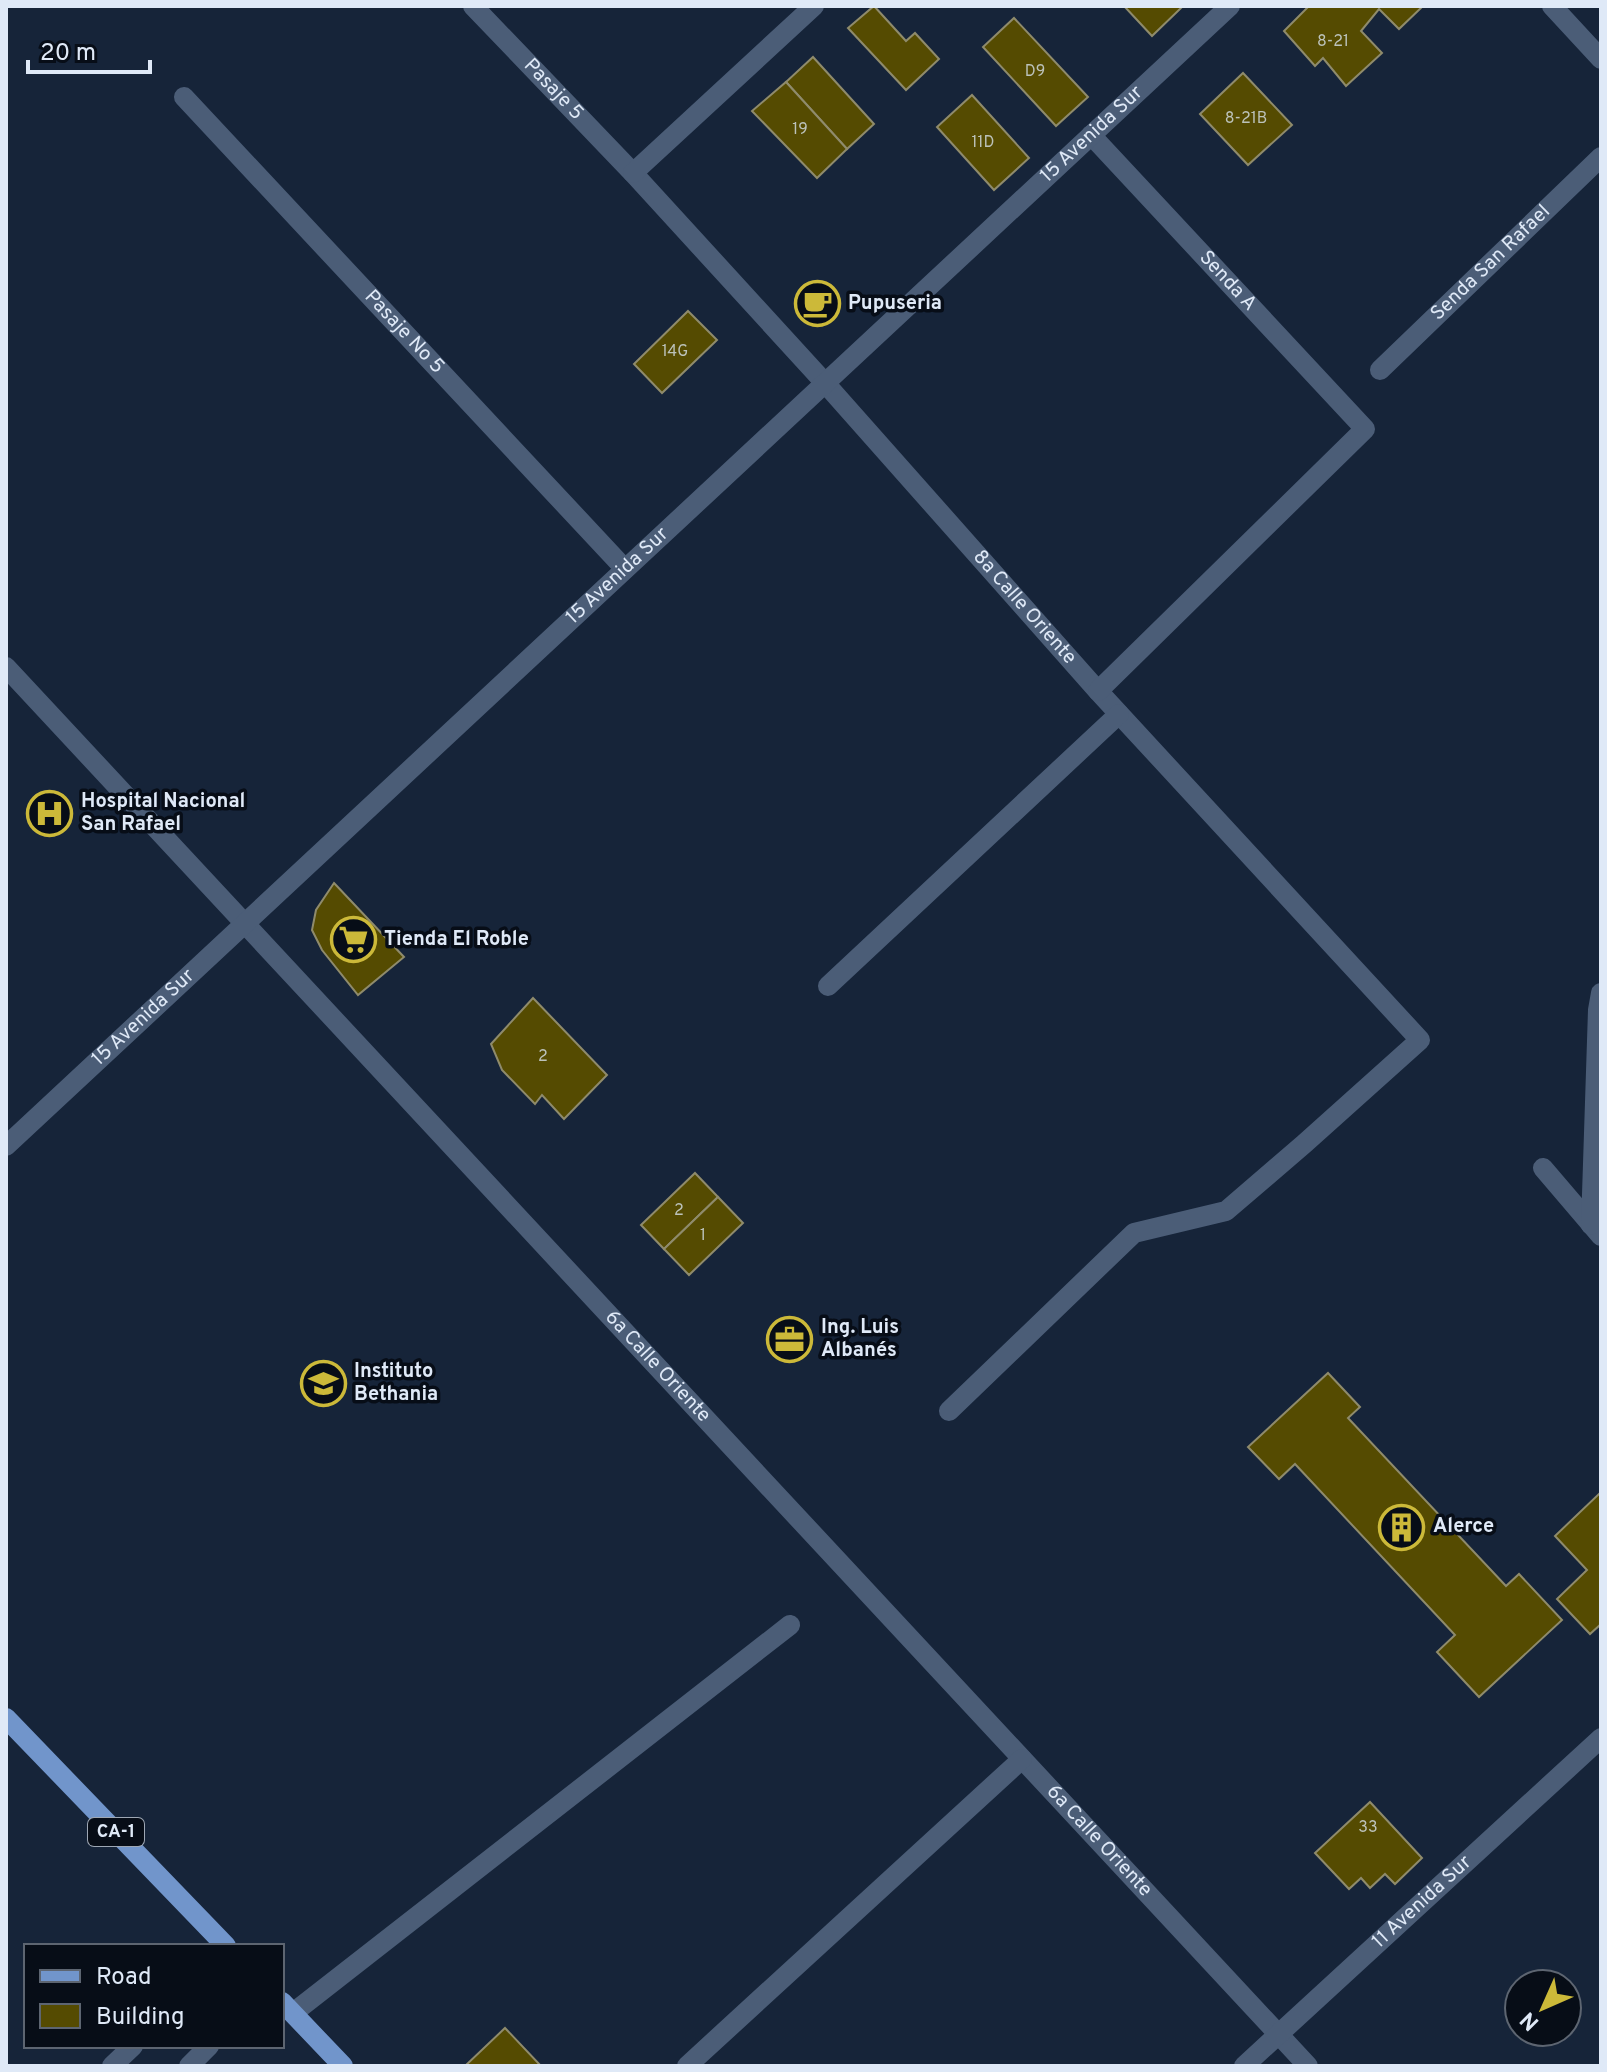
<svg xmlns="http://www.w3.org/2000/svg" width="1607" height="2072" viewBox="0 0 1607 2072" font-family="Overpass,sans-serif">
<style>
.building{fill:#554b01;stroke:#8f8b6c;stroke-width:2}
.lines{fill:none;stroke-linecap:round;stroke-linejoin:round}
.minor{stroke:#4b5d77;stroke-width:20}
.primary{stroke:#7195cb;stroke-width:20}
.labels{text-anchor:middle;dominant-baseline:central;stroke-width:7;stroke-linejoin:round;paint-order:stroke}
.number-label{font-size:16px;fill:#bcc2ba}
.shield{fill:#070d17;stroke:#9ea7b4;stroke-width:2}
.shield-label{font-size:18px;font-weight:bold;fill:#dfe9f7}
.street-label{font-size:20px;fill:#dfe9f7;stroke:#070d17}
.poi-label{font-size:20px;font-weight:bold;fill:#dfe9f7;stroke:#070d17;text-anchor:start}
</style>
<rect width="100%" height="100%" fill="#162439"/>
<g class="building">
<polygon points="874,6 906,41 915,33 939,59 906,90 848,28"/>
<polygon points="1124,6 1179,6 1181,8 1152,36"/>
<polygon points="1309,6 1423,6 1399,29 1379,9 1361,31 1382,53 1346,86 1323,58 1315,66 1284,31"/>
<polygon points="1014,18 1088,97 1056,126 983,47"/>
<polygon points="813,57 874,124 847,149 786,82"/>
<polygon points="1243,73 1292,125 1248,165 1200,114"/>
<polygon points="786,82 847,149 817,178 752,111"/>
<polygon points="972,95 1029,158 994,190 937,127"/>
<polygon points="817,286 835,305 817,322 800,303"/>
<polygon points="688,311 717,340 662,393 634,364"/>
<polygon points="334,883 404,957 358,995 322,950 312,930 316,910"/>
<polygon points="533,998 607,1075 564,1119 542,1095 535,1104 502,1070 491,1044"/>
<polygon points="695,1173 718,1197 664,1249 641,1225"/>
<polygon points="718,1197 743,1223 689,1275 664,1249"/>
<polygon points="1328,1373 1360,1407 1348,1418 1506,1586 1519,1574 1562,1620 1479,1697 1437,1652 1455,1635 1295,1464 1279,1479 1248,1447"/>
<polygon points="1601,1492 1601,1624 1590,1634 1557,1599 1587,1570 1555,1536"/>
<polygon points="1370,1802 1422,1858 1395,1884 1385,1874 1370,1888 1361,1878 1349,1889 1315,1853"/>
<polygon points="505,2028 541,2066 465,2066"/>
</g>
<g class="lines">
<g class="minor">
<path id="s1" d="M473,6L633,173L825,383L1098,691L1420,1040L1304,1144L1226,1211L1134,1233L949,1411"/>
<polyline points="1552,6 1601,59"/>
<path id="s2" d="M184,97L625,569"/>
<path id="s3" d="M1091,135L1365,429L1098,691"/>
<polyline points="633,173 814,6"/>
<path id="s4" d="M1380,370L1601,157"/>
<path id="s5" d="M6,667L1308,2066"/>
<polyline points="828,986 1119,714"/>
<path id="s6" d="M6,1146L1230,6"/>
<polyline points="1543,1168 1601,1236"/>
<polyline points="1591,1225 1598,1010 1601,993"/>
<polyline points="293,2013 790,1625"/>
<polyline points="112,2066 133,2046"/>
<polyline points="189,2066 209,2046"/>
<polyline points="687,2066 1022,1759"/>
<path id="s7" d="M1244,2066L1601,1738"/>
</g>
<g class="primary">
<polyline points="6,1718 226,1946"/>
<polyline points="282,2002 343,2066"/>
</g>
</g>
<defs>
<symbol id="cafe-ring" viewBox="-11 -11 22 22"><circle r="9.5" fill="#070d17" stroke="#ccb939" stroke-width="1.5"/><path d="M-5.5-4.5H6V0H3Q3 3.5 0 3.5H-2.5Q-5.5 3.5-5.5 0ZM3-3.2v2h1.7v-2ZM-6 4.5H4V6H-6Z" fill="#ccb939"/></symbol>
<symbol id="hospital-ring" viewBox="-11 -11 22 22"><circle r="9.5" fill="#070d17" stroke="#ccb939" stroke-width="1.5"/><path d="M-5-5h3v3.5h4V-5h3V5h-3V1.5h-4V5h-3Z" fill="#ccb939"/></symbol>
<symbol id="supermarket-ring" viewBox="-11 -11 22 22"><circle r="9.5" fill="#070d17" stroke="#ccb939" stroke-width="1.5"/><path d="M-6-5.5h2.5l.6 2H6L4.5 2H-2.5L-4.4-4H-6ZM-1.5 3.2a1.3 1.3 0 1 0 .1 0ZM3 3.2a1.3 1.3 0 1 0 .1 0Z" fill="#ccb939"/></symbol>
<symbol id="office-ring" viewBox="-11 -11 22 22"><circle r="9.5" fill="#070d17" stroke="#ccb939" stroke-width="1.5"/><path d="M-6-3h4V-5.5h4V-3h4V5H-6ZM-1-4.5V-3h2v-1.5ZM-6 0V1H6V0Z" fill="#ccb939"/></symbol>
<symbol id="school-ring" viewBox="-11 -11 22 22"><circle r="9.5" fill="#070d17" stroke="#ccb939" stroke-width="1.5"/><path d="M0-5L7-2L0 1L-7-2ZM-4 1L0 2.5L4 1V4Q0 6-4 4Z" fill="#ccb939"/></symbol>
<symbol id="building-ring" viewBox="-11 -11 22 22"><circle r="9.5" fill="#070d17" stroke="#ccb939" stroke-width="1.5"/><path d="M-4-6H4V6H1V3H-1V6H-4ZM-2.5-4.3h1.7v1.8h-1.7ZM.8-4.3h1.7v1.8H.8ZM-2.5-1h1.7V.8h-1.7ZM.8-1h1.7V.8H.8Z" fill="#ccb939"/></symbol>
</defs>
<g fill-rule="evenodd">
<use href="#cafe-ring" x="792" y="278" width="51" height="51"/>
<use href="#hospital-ring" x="24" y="788" width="51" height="51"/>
<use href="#supermarket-ring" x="328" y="914" width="51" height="51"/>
<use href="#office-ring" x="764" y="1314" width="51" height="51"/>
<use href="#school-ring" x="298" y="1358" width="51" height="51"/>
<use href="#building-ring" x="1376" y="1502" width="51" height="51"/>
</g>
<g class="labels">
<g class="number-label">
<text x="1333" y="42">8-21</text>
<text x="1035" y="72">D9</text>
<text x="1246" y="119">8-21B</text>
<text x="800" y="130">19</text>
<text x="983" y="143">11D</text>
<text x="675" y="352">14G</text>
<text x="543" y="1057">2</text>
<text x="679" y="1211">2</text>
<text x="703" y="1236">1</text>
<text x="1368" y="1828">33</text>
</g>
<rect class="shield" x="88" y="1818" width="56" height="28" rx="6"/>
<g class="shield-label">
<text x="116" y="1832">CA-1</text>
</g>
<g class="street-label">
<text stroke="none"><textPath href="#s1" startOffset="116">Pasaje 5</textPath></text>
<text stroke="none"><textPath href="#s6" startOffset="1484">15 Avenida Sur</textPath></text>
<text stroke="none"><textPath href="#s4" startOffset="154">Senda San Rafael</textPath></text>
<text stroke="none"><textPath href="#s3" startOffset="200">Senda A</textPath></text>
<text stroke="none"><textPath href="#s2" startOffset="322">Pasaje No 5</textPath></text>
<text stroke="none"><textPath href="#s6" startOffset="836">15 Avenida Sur</textPath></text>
<text stroke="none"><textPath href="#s1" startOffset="816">8a Calle Oriente</textPath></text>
<text stroke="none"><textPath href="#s6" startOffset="188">15 Avenida Sur</textPath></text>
<text stroke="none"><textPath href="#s5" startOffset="956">6a Calle Oriente</textPath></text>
<text stroke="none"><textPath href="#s5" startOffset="1604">6a Calle Oriente</textPath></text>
<text stroke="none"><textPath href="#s7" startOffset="242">11 Avenida Sur</textPath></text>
</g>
<g class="poi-label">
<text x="848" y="304">Pupuseria</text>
<text x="81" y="802">Hospital Nacional<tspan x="81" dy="23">San Rafael</tspan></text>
<text x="384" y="940">Tienda El Roble</text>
<text x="821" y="1328">Ing. Luis<tspan x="821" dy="23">Albanés</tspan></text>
<text x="354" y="1372">Instituto<tspan x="354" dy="23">Bethania</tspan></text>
<text x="1433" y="1527">Alerce</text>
</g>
</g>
<rect width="1607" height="2072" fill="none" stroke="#dfe9f7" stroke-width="16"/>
<rect x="24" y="1944" width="260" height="104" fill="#070d17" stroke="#5d6571" stroke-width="2"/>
<rect x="40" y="1970" width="40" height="12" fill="#7195cb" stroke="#5d6571" stroke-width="2"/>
<text x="96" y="1984" font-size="24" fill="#dfe9f7">Road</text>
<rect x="40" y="2004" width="40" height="24" fill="#554b01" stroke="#5d6571" stroke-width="2"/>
<text x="96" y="2024" font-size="24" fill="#dfe9f7">Building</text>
<g transform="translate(1543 2008) rotate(225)"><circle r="38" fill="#070d17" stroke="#5d6571" stroke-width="2"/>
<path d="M0-6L14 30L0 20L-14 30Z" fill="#ccb939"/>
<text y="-12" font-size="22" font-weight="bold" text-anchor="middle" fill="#dfe9f7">N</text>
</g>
<path d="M28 60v12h122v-12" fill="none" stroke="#dfe9f7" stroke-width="4"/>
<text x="40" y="60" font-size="24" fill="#dfe9f7" stroke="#070d17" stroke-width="6" paint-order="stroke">20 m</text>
</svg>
